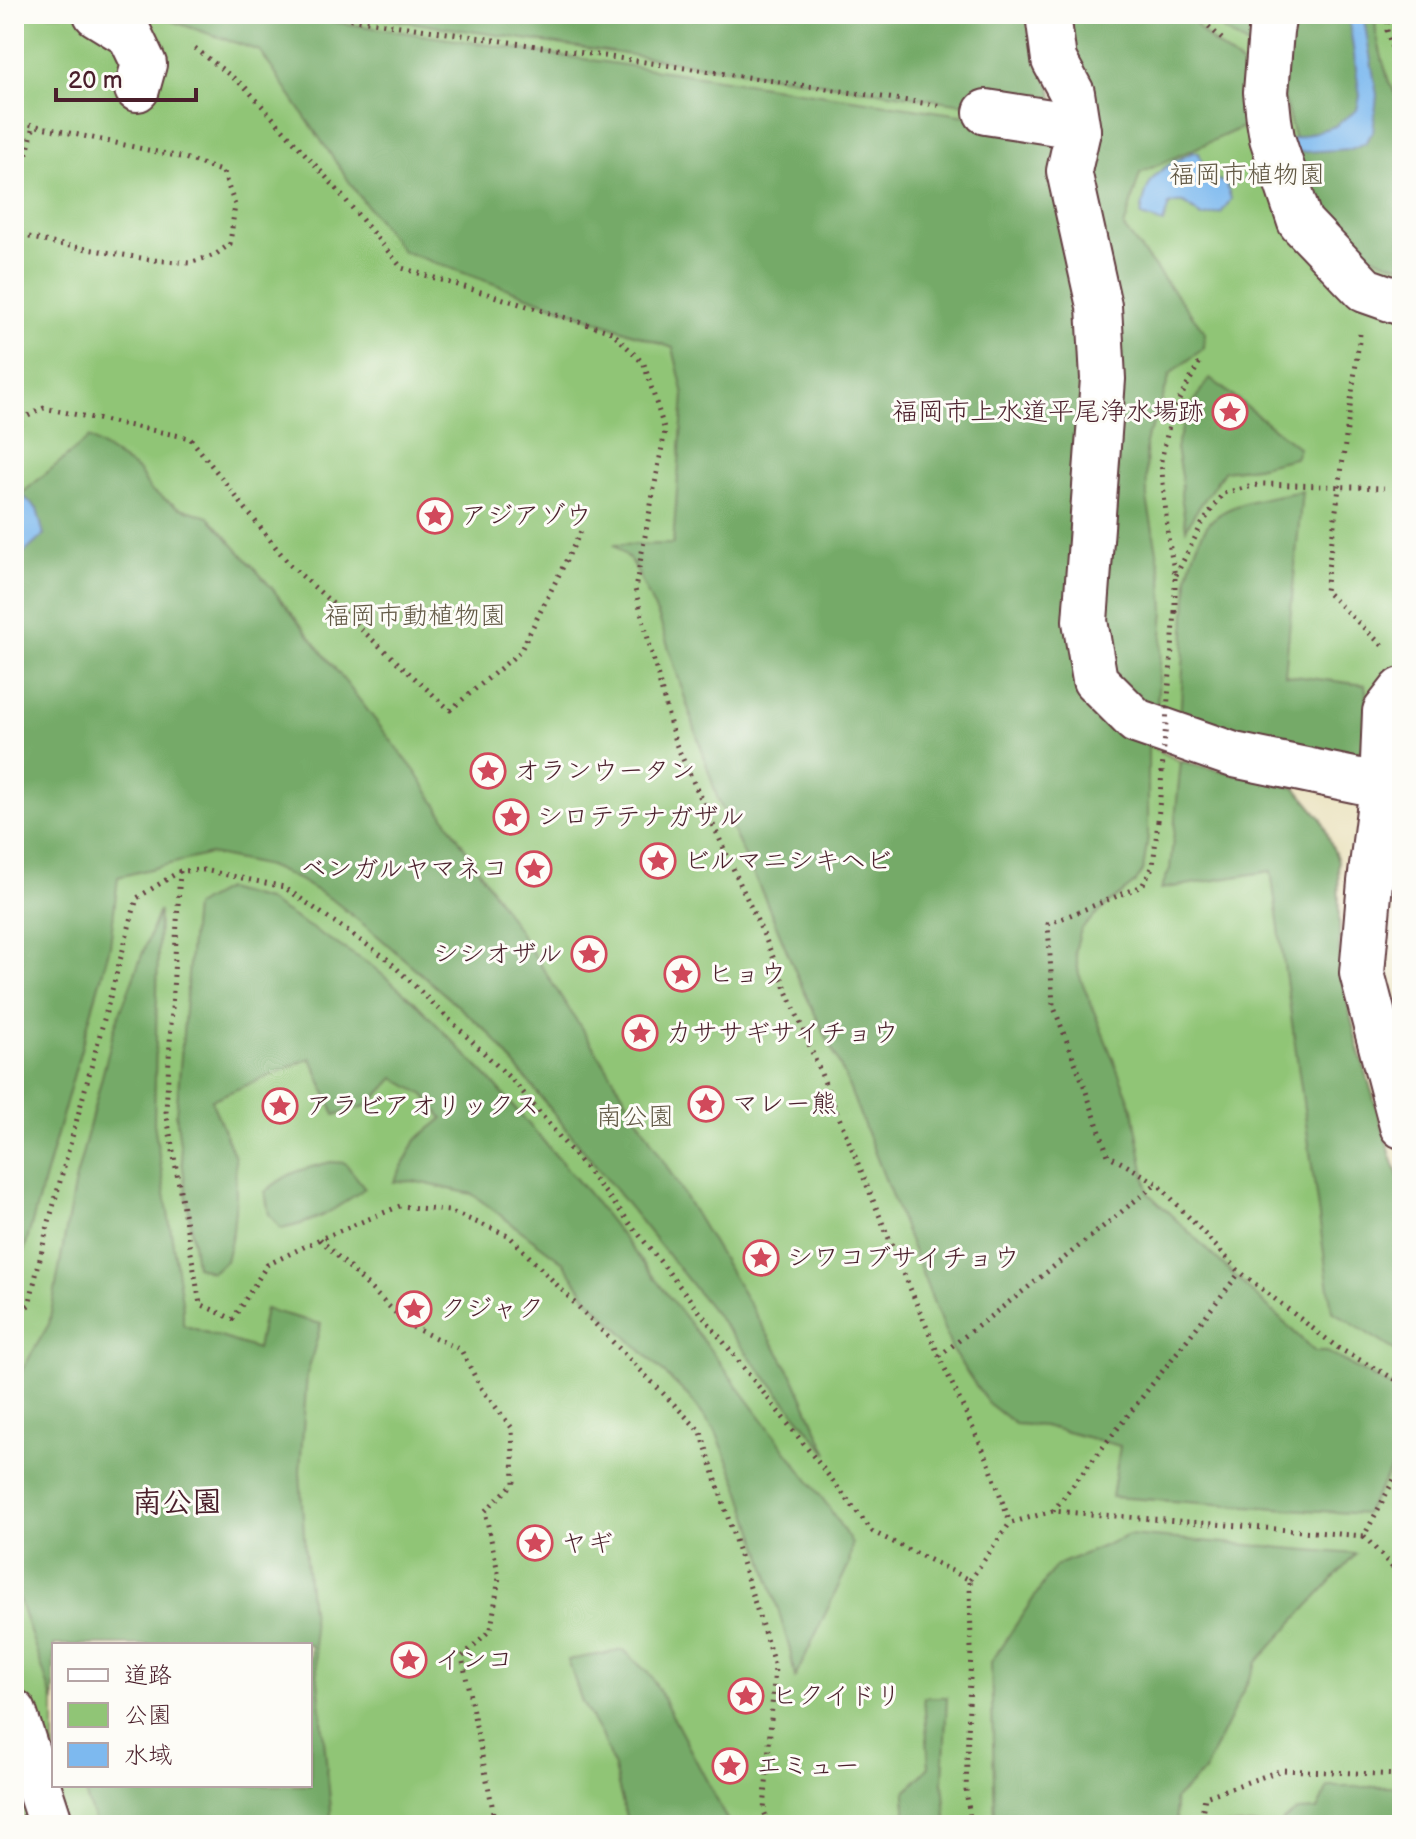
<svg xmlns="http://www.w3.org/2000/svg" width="1416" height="1839" viewBox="0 0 1416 1839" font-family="'Balsamiq Sans','Klee One',sans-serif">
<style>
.green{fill:#90c576;stroke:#6d7250;stroke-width:2;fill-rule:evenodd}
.forest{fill:#74aa67;stroke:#5f6449;stroke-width:2}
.water{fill:#7db9ef;stroke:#646c8d;stroke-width:2}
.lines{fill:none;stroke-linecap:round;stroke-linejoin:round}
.minor-casing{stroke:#623c41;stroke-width:48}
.path{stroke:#623c41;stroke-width:5;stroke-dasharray:2 6;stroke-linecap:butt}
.minor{stroke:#fff;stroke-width:44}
.path-bridge{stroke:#623c41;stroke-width:5;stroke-dasharray:2 6;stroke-linecap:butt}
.labels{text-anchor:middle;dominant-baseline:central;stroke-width:6;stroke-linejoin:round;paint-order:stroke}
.park-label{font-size:26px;fill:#625945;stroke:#fdfcf7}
.poi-label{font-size:26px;fill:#4a1f2b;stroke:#fdfcf7;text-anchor:start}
.quarter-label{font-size:30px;font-weight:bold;fill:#4a1f2b;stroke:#fdfcf7}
</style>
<rect width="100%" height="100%" fill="#fdfcf7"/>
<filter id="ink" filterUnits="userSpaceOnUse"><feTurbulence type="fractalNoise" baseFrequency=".0125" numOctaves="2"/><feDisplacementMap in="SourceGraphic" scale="16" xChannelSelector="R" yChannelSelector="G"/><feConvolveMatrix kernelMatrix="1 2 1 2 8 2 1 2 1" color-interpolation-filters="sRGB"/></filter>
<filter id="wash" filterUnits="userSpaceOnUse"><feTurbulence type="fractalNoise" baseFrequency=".006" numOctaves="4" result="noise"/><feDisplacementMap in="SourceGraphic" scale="32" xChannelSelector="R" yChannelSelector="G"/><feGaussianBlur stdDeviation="1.8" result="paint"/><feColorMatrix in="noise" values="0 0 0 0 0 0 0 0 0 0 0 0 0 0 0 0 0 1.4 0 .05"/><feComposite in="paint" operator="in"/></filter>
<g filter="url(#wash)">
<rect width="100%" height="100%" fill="#eae2be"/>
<g class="green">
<path d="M14,14H1030L1050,169L1148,745L1180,761L1296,788L1321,818L1338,861L1340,970L1356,1039L1391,1156L1402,1187V1825H14ZM54,1645H310V1785H54Z"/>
<polygon points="1066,14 1402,14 1402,773 1156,718 1102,625 1115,516 1119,369"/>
</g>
<g class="forest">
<polygon points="151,14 281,14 1055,129 1081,310 1087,375 1073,611 1148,745 1148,836 1143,871 1135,883 1109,903 1081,929 1075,951 1079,974 1133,1109 1148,1193 1315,1352 1327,1352 1402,1393 1401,1452 1365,1514 1112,1497 1120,1446 1044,1426 1015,1424 988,1403 953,1352 843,1072 802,987 766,901 718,800 659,618 633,563 614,545 673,544 684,395 673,348 402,251 357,193 260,51"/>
<polygon points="354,14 1030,14 1059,118"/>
<path d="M1066,14H1189C1203,38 1226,53 1248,69L1252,123L1140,173L1124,228L1205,332L1204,348L1170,374L1158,414L1146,439L1147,499L1162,577L1164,610L1156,718L1119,694L1102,625L1115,516L1119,369L1084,162Z"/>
<polygon points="1208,14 1252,14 1250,47 1223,30"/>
<path d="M1286,14H1375L1376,32L1382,58L1389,82L1402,106V266C1370,259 1339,238 1316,216L1283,96Z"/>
<polygon points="1210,378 1299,448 1295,458 1256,467 1224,471 1193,516 1186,529 1181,495 1182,482 1176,448 1187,413"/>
<polygon points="89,438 139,471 150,490 178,507 209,517 271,587 415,771 613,1077 795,1380 828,1454 490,1034 379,937 334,901 297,879 268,866 210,854 118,877 110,946 14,1287 14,561 37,509 21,494"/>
<path d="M1302,491L1285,675L1365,685L1373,740L1342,762L1180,723L1188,576C1192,559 1200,531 1213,519C1236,500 1273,497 1302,491Z"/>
<polygon points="1181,761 1296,788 1321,818 1338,861 1340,970 1356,1039 1391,1156 1402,1187 1402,1355 1332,1311 1271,871 1161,889 1170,869"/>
<polygon points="225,889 266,900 372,966 414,1001 496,1086 588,1193 702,1339 828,1506 852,1544 849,1564 795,1678 790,1650 761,1551 737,1481 716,1432 689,1397 589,1300 563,1262 472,1194 413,1181 394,1182 416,1140 443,1118 424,1095 394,1078 369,1105 335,1115 311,1058 211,1100 235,1157 236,1198 233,1231 226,1261 212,1272 196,1266 176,1114 194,906"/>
<polygon points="159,910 154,1123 183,1308 183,1325 257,1349 265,1309 321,1324 307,1375 300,1471 305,1550 331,1809 331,1825 96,1825 82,1785 310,1785 310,1645 54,1645 54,1703 14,1585 14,1384 49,1324 74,1186 115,1026"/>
<path d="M331,1162L345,1163L365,1188C336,1209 317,1222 281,1229L269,1214L265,1192C288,1172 302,1169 331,1162Z"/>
<polygon points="1129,1535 1356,1554 1257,1662 1204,1772 1174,1800 1177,1825 995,1825 991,1662 1055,1566"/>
<polygon points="624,1650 652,1677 730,1825 628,1825 613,1765 601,1735 582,1702 568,1660"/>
<polygon points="924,1697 947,1697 943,1782 947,1825 905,1825 905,1792 929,1767"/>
<polygon points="1328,1787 1402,1787 1402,1825 1282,1825 1283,1821 1297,1811 1317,1810"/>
</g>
<g class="water">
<polygon points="1348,14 1363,14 1377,95 1373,132 1365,143 1351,149 1289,153 1289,140 1335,126 1357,110 1360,96"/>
<path d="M1193,152L1199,153L1206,176L1226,183L1231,199L1221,213L1201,217C1189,206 1186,199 1169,205L1163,223L1141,216C1146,175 1158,170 1193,152Z"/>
<polygon points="21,494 37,509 44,535 14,562 14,495"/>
</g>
</g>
<g filter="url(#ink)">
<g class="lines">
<defs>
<g id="minor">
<polyline points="96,14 130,35 144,64 137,89"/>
<polyline points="1048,14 1054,60 1072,93 1078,131 1069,171 1099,306 1103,379 1085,621 1095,680 1136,721 1234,755 1402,790"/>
<polyline points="1274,14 1271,31 1266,92 1269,120 1272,138 1300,222 1365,290 1402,303"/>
<polyline points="986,112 1057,123 1078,131"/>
<polyline points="1402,690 1385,712 1382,786 1370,882 1362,973 1402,1126"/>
<polyline points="14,1712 51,1825"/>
</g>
</defs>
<use href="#minor" class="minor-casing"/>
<g class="path">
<polyline points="319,14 943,106"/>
<polyline points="1199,14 1203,21 1225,42"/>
<polyline points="1388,14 1387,30 1402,85"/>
<polyline points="195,48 245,87 334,186 402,268 612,332 644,364 665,431 635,589 675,742 766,940 887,1234 939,1356 987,1458 1010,1523"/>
<polyline points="14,121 185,158 223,172 235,205 230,244 215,255 189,263 153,260 52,243 14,233"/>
<polyline points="14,155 26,158 34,125"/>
<polyline points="1360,334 1325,591 1385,648"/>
<polyline points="14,423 44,408 190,438 289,564 450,710 520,652 583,527"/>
<polyline points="1176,575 1202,524 1223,493 1262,484 1384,488"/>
<polyline points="1175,612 1175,576 1168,537 1161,461 1172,413 1202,358"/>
<polyline points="1158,821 1153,866 1142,886 1048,924 1053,1005 1083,1083 1108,1155 1157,1183 1240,1272 1338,1348 1402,1383"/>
<polyline points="180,871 166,1111 200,1304 233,1319 267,1265 320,1239 400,1206 449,1211 508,1235 701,1432 775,1667 764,1811 769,1825"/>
<polyline points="320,1239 408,1325 461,1350 481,1388 512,1428 514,1483 485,1511 499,1577 491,1629 462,1657 492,1805 494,1825"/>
<polyline points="14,1315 29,1305 46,1233 137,898 180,871 204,870 284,887 386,958 516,1084 622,1213 873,1532 970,1580 971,1649 966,1790 971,1825"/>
<polyline points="939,1356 1026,1289 1157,1183"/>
<polyline points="1053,1511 1240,1272"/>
<polyline points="1364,1536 1402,1578"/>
<polyline points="970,1580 1010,1523 1053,1511 1364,1536 1402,1464"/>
<polyline points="1200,1825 1205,1797 1282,1770 1402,1775"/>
</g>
<use href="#minor" class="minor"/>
<polyline class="path-bridge" points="1158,821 1175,612"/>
</g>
</g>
<defs>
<symbol id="sight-ring" viewBox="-11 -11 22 22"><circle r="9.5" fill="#fdfcf7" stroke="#d1495b" stroke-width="1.5"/><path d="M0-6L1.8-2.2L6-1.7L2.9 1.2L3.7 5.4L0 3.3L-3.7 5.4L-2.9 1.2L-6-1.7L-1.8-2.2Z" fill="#d1495b"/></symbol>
</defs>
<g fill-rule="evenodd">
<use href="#sight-ring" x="1210" y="392" width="40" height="40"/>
<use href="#sight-ring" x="415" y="496" width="40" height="40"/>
<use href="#sight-ring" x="468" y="751" width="40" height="40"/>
<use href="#sight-ring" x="491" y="797" width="40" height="40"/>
<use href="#sight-ring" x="638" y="841" width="40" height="40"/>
<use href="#sight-ring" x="514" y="849" width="40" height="40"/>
<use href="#sight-ring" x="569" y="934" width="40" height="40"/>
<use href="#sight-ring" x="662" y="954" width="40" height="40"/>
<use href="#sight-ring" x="620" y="1013" width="40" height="40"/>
<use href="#sight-ring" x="686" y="1084" width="40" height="40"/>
<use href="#sight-ring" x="260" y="1086" width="40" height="40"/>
<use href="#sight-ring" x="741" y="1238" width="40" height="40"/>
<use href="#sight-ring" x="394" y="1289" width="40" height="40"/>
<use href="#sight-ring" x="515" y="1523" width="40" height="40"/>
<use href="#sight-ring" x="389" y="1640" width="40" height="40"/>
<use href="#sight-ring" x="726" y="1676" width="40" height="40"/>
<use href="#sight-ring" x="710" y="1746" width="40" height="40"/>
</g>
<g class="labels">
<g class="park-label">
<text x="1247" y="175">福岡市植物園</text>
<text x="415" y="616">福岡市動植物園</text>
<text x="635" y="1117">南公園</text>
</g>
<g class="poi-label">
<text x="1204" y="412" text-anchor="end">福岡市上水道平尾浄水場跡</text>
<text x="461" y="516">アジアゾウ</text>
<text x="514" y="771">オランウータン</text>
<text x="537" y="817">シロテテナガザル</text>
<text x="684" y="861">ビルマニシキヘビ</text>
<text x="508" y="869" text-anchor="end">ベンガルヤマネコ</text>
<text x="563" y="954" text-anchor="end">シシオザル</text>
<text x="708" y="974">ヒョウ</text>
<text x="666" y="1033">カササギサイチョウ</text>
<text x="732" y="1104">マレー熊</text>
<text x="306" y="1106">アラビアオリックス</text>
<text x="787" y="1258">シワコブサイチョウ</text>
<text x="440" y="1309">クジャク</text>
<text x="561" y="1543">ヤギ</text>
<text x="435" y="1660">インコ</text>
<text x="772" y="1696">ヒクイドリ</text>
<text x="756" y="1766">エミュー</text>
</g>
<g class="quarter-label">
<text x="177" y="1503">南公園</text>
</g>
</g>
<rect width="1416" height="1839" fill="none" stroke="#fdfcf7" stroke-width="48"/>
<rect x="52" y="1643" width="260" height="144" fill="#fdfcf7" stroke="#b5a4a5" stroke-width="2"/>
<rect x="68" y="1669" width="40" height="12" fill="#ffffff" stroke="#b5a4a5" stroke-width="2"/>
<text x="124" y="1683" font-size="24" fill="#4a1f2b">道路</text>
<rect x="68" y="1703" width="40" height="24" fill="#90c576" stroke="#b5a4a5" stroke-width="2"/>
<text x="124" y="1723" font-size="24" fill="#4a1f2b">公園</text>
<rect x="68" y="1743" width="40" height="24" fill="#7db9ef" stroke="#b5a4a5" stroke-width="2"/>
<text x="124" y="1763" font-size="24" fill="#4a1f2b">水域</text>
<path d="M56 88v12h140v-12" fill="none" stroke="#4a1f2b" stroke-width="4"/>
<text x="68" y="88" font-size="24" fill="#4a1f2b" stroke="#fdfcf7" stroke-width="6" paint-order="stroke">20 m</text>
</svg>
